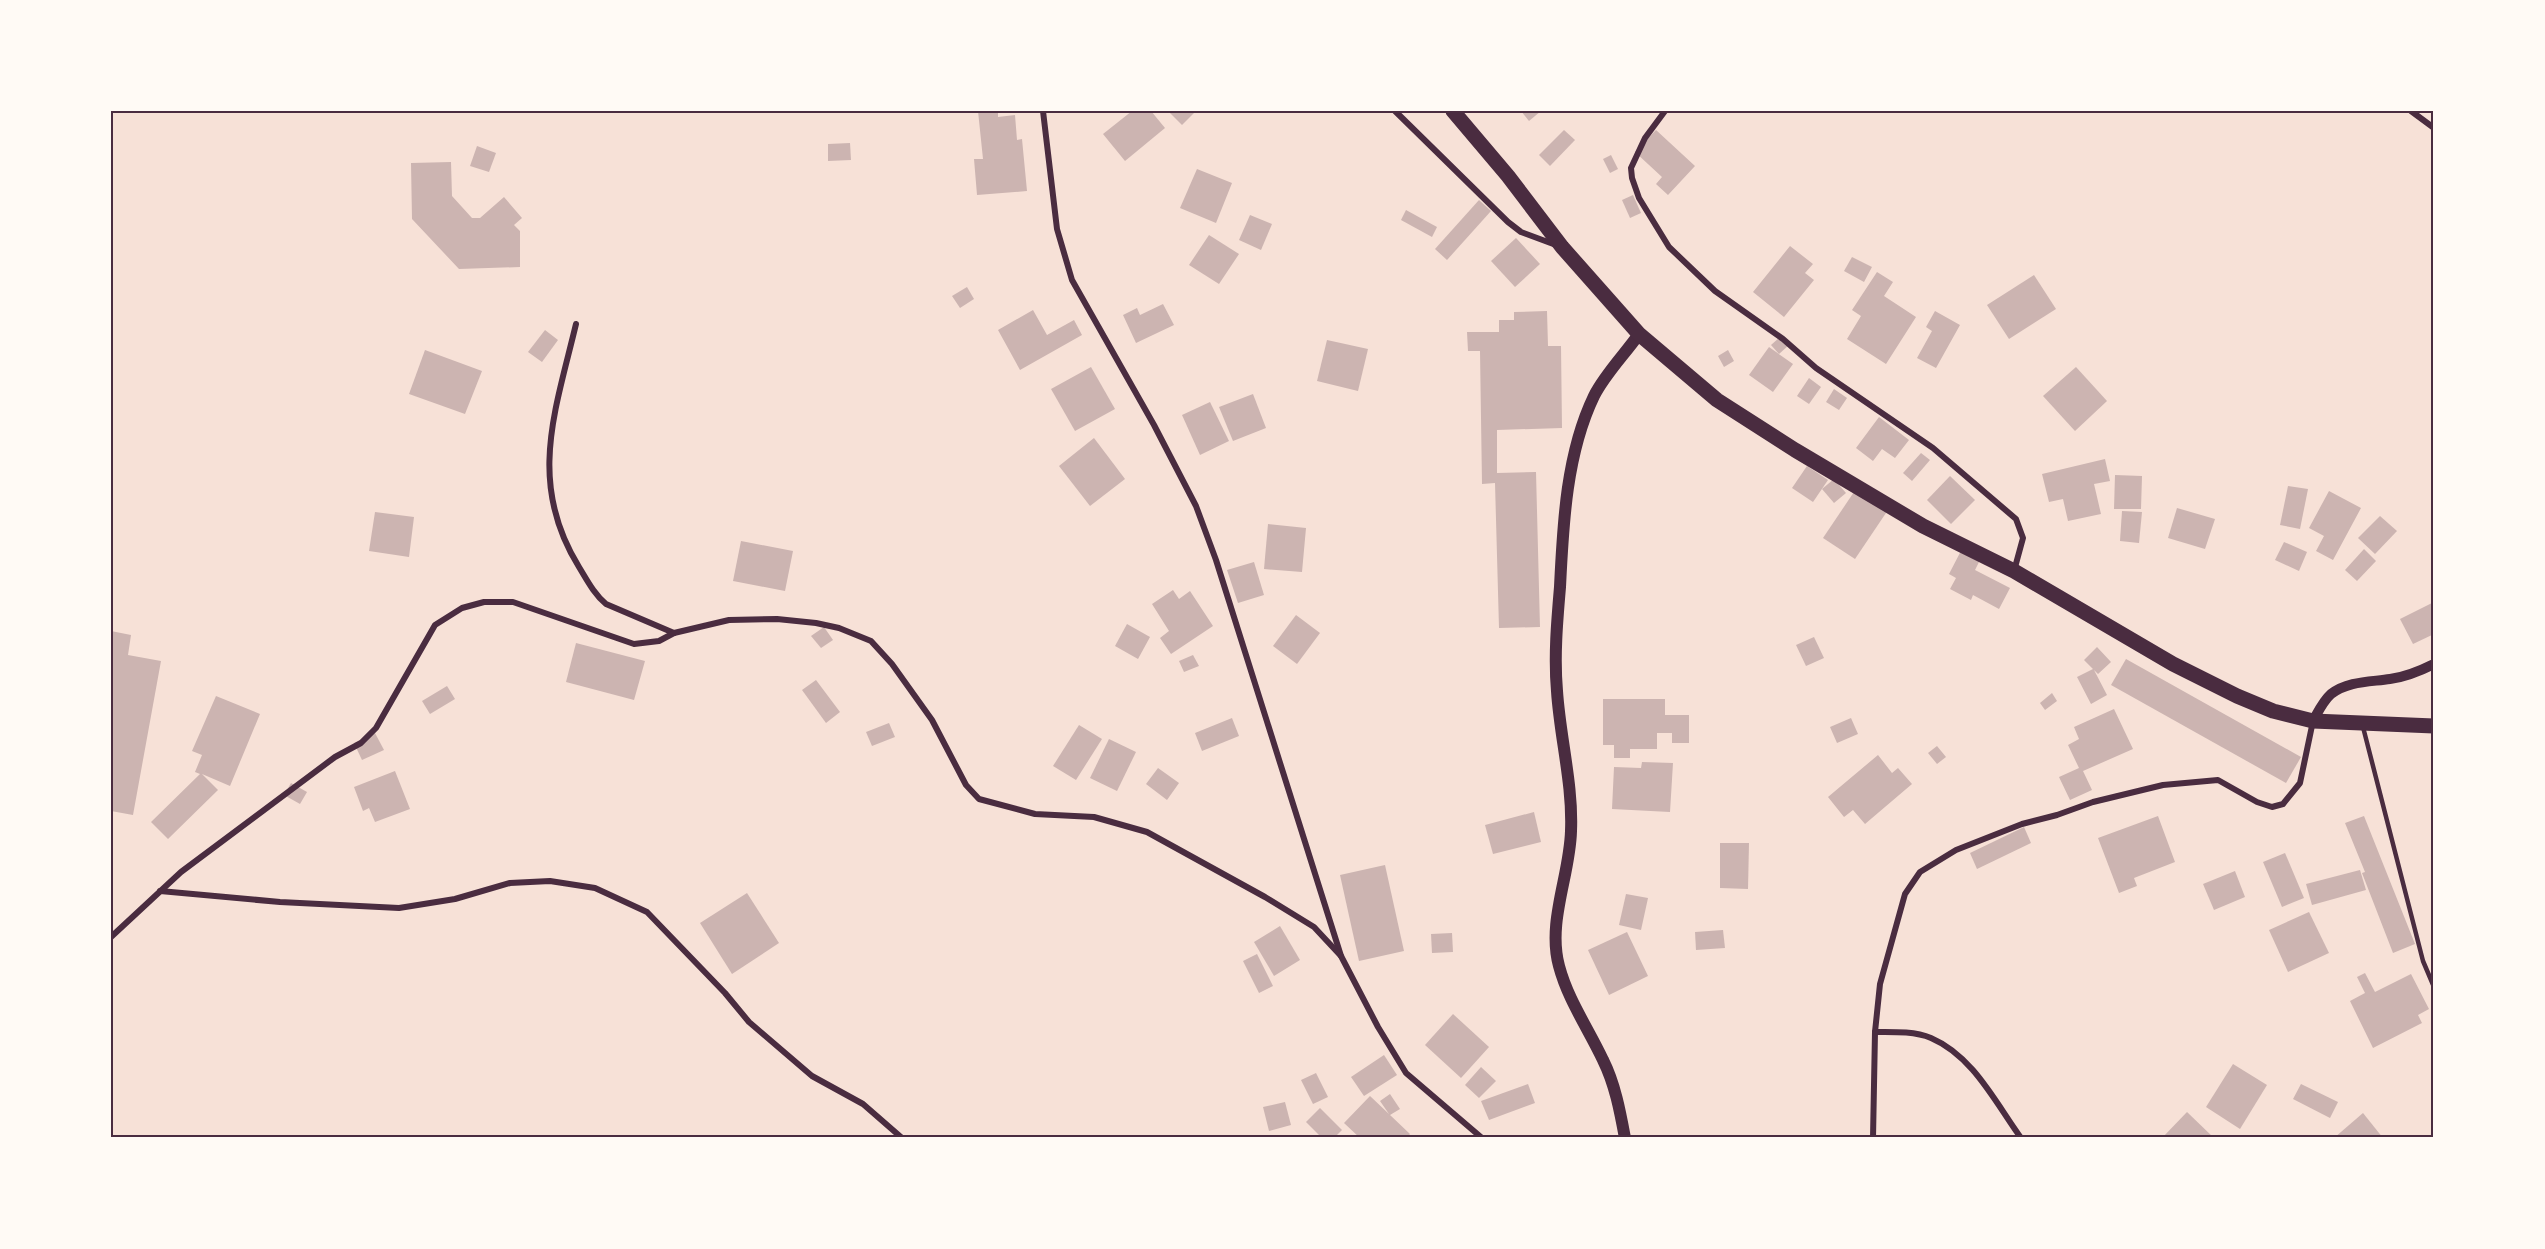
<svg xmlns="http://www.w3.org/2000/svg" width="2545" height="1249" viewBox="0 0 2545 1249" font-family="'Work Sans',sans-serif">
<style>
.building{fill:#ccb4b1}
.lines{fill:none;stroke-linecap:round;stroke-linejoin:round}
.service{stroke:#4a2c40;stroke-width:4.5}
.minor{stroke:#4a2c40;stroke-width:6}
.tertiary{stroke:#4a2c40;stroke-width:10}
.secondary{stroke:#4a2c40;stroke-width:12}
.primary{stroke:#4a2c40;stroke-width:15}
.neatline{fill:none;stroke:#4a2c40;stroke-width:2}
</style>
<rect width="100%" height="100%" fill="#f7e1d7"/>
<g class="building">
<polygon points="978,111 998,111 998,117 1015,115 1017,140 1022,139 1027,191 977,195 974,159 983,159"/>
<polygon points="1132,111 1151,111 1165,128 1125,161 1103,134"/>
<polygon points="1168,111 1196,111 1182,125"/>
<polygon points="1521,111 1541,111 1529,121"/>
<polygon points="1564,130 1575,140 1550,166 1539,155"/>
<polygon points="1656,130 1695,166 1668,195 1656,184 1662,177 1635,152"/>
<polygon points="850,143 851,160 828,161 828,144"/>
<polygon points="477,146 496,153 489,172 470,166"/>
<polygon points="1611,155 1618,169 1610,173 1603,159"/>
<polygon points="451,162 452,196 472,218 480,218 504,197 522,218 514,225 520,231 520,267 459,269 412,219 411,163"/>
<polygon points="1197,169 1232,183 1216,223 1180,208"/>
<polygon points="1633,195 1641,213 1630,218 1622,200"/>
<polygon points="1479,200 1491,211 1447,260 1435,249"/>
<polygon points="1406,210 1437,227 1432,237 1401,220"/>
<polygon points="1250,215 1272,224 1261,250 1239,240"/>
<polygon points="1209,235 1239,254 1219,284 1189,265"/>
<polygon points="1516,238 1540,264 1515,287 1491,261"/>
<polygon points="1790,246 1813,264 1805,273 1814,280 1784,317 1753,292"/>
<polygon points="1852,257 1872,267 1864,282 1844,271"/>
<polygon points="1877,272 1893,282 1884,296 1916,317 1886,364 1847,339 1861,316 1852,310"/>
<polygon points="2034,275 2056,309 2009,339 1987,305"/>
<polygon points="967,287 974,299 960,308 952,296"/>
<polygon points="1163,304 1174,325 1136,343 1123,315 1137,308 1140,315"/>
<polygon points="1033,310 1047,335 1074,320 1082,335 1020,370 998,330"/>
<polygon points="1547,311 1548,346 1561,346 1562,428 1497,430 1497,473 1536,472 1540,627 1499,628 1495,483 1482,484 1480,351 1468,351 1467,332 1499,332 1499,320 1514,320 1514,312"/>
<polygon points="1935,311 1960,325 1936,368 1917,358 1932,331 1926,327"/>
<polygon points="545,330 558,340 542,362 528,352"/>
<polygon points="1781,336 1789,345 1779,354 1771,345"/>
<polygon points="1327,340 1368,349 1358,391 1317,381"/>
<polygon points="1769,347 1793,364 1773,392 1749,375"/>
<polygon points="425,350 482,371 465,414 409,394"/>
<polygon points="1728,350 1734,361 1724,367 1718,356"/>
<polygon points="1091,367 1115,409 1075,431 1051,389"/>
<polygon points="2076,367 2107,401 2075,431 2043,396"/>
<polygon points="1809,378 1821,387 1809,404 1797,396"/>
<polygon points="1834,389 1847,398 1839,410 1826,402"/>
<polygon points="1253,394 1266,428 1233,441 1219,407"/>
<polygon points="1210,402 1229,441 1200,455 1182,415"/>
<polygon points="1879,417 1909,440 1895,458 1882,449 1873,461 1856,448"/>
<polygon points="1094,438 1125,479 1090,506 1059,466"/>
<polygon points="1921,453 1930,460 1912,481 1903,473"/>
<polygon points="2105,459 2110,481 2094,484 2101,514 2068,521 2063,499 2049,502 2042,474"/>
<polygon points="1807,466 1828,480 1813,502 1792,488"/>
<polygon points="2115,475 2142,476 2141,509 2114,509"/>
<polygon points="1950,476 1975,500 1951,524 1927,500"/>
<polygon points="1834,479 1846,493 1834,503 1822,489"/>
<polygon points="1858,486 1890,507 1855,559 1823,538"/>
<polygon points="2288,486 2308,489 2300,529 2280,525"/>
<polygon points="2329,491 2361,508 2333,560 2316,551 2324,536 2309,528"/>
<polygon points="2177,508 2215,519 2205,549 2168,538"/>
<polygon points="2122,511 2142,512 2139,543 2120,541"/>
<polygon points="375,512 414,517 409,557 369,551"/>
<polygon points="2380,516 2397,531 2375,554 2358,538"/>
<polygon points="1268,524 1306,528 1302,572 1264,569"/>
<polygon points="741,541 793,551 785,591 733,581"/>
<polygon points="2284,542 2307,552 2299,571 2275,560"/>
<polygon points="1963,547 1982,556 1975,570 2010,588 1999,609 1973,595 1971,600 1950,589 1956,578 1949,574"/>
<polygon points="2364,549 2376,561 2357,581 2345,570"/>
<polygon points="1254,562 1264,595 1238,603 1227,570"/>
<polygon points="1173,590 1179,599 1190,591 1213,626 1171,654 1160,638 1169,631 1152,604"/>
<polygon points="2434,602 2434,634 2413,644 2400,619"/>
<polygon points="1296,615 1320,633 1297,664 1273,646"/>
<polygon points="1127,624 1150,637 1138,659 1115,646"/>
<polygon points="824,627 833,640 821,648 811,636"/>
<polygon points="111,631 131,635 128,655 161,661 133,815 111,811"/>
<polygon points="1814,637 1824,658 1806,666 1796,645"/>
<polygon points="576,643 645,661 634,700 566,682"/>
<polygon points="2097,647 2111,662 2098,674 2094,670 2107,695 2091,704 2077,677 2093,669 2084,660"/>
<polygon points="1193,655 1199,666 1184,672 1179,661"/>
<polygon points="2126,659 2301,757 2286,783 2111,685"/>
<polygon points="816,680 840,712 826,723 802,690"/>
<polygon points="447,686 455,699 430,714 422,701"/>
<polygon points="2052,693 2057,701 2045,710 2040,703"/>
<polygon points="216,696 260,714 230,786 202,774 218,790 168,839 151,822 200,774 195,772 202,755 192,751"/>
<polygon points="1603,699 1665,699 1665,715 1689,715 1689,743 1672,743 1672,733 1657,733 1657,749 1630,749 1630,758 1614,758 1614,745 1603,745"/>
<polygon points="2114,709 2133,749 2083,771 2092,790 2070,800 2059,777 2079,768 2068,745 2079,739 2074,727"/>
<polygon points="1232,718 1239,736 1202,751 1195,733"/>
<polygon points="1851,718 1858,734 1837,743 1830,727"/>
<polygon points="889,723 895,737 872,746 866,732"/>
<polygon points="1079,725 1102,739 1076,780 1053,766"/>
<polygon points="375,733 384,750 362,760 354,743"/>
<polygon points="1109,739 1136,752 1117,791 1090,778"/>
<polygon points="1937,746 1946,757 1937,764 1928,753"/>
<polygon points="1878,755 1892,773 1898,768 1912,784 1865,824 1853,810 1844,817 1828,797"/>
<polygon points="1642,762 1673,763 1670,812 1612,809 1614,767 1641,768"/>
<polygon points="1158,768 1179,783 1167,800 1146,784"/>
<polygon points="395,771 410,809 375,822 369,808 363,811 354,787"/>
<polygon points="291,783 307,792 300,804 284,795"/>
<polygon points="1534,812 1541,842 1493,854 1485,825"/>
<polygon points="2158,816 2175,862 2134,878 2137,886 2119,893 2098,838"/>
<polygon points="2364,816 2415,944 2393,953 2362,873 2365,872 2345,823"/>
<polygon points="2024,827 2031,843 1977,869 1970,853"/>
<polygon points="1720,843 1749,843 1748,889 1720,888"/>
<polygon points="2285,853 2304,898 2282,907 2263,862"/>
<polygon points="1385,865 1404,951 1359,961 1340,875"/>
<polygon points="2360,870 2366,890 2312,905 2306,884"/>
<polygon points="2235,871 2245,897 2214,910 2203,884"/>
<polygon points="747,893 779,943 732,974 700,923"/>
<polygon points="1626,894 1648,898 1641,930 1619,925"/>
<polygon points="2309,912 2329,953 2288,972 2269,930"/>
<polygon points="1280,926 1300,960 1274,976 1254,942"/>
<polygon points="1723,930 1725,948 1696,950 1695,932"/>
<polygon points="1627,932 1648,976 1609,995 1588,950"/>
<polygon points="1452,933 1453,952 1432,953 1431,934"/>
<polygon points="1257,954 1273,986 1259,993 1243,961"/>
<polygon points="2365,973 2375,992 2411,974 2429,1009 2418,1015 2422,1023 2373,1048 2350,1001 2365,993 2357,977"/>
<polygon points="1453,1014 1489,1047 1461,1078 1425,1045"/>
<polygon points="1384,1055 1397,1075 1364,1096 1351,1077"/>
<polygon points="2233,1064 2267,1085 2240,1129 2206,1107"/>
<polygon points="1481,1067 1496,1081 1479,1098 1465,1085"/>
<polygon points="1316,1073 1328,1097 1313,1104 1301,1080"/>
<polygon points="1528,1084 1535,1103 1489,1120 1481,1101"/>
<polygon points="2301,1084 2338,1102 2330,1118 2293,1099"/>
<polygon points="1390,1094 1400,1109 1390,1115 1410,1134 1407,1138 1360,1138 1344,1123 1370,1096 1389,1114 1380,1101"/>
<polygon points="1285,1102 1291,1125 1269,1131 1263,1107"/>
<polygon points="1320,1108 1342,1130 1334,1138 1322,1138 1306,1122"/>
<polygon points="2187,1112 2214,1138 2162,1138"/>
<polygon points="2363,1113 2383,1138 2334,1138"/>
</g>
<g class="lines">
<polyline class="service" points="2363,727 2423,961 2434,987"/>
<g class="minor">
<polyline points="1043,111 1057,229 1072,280 1154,425 1196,506 1216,560 1341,956 1378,1027 1406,1073 1482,1138"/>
<polyline points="1395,111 1508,222 1521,232 1556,245"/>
<polyline points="1665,111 1645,138 1631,168 1632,178 1639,198 1669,247 1715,291 1783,339 1816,368 1933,448 2016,519 2023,538 2014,571"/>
<polyline points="2411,111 2434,128"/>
<path d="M576,324C555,412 527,483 579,567C587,580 594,594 606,604L674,633"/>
<polyline points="160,891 280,902 399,908 455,899 510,883 550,881 595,888 647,912 725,993 749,1022 812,1076 863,1104 902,1138"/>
<polyline points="111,937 181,872 335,757 361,743 376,728 435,625 462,608 484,602 513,602 634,644 659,641 674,633 729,620 777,619 816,623 839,628 871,641 892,664 932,720 966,785 979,799 1035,814 1094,817 1147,832 1265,897 1314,927 1341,956"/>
<path d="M1875,1032C1892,1032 1914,1031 1931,1038C1973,1056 1995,1102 2021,1138"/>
<polyline points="1873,1138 1875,1032 1880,984 1905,894 1920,872 1956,850 2022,824 2057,815 2093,802 2163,785 2218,780 2257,802 2272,807 2283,804 2300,783 2313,721"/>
</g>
<path class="tertiary" d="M2313,721C2318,712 2323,701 2331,694C2348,681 2370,682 2390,679C2406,677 2420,671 2434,664"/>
<path class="secondary" d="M1625,1138C1620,1111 1615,1084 1603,1060C1588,1028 1568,1000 1559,966C1547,922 1570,875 1571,831C1573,784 1560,738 1557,691C1554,657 1557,622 1560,587C1563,525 1566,454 1594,396C1605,374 1625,354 1639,334"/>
<polyline class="primary" points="1453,111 1508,176 1562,247 1639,334 1717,400 1795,450 1923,526 2014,571 2173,664 2237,696 2273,711 2313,721 2434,726"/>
</g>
<rect width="2545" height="1249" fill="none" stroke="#fffaf5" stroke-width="225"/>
<rect x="112" y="112" width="2320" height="1024" class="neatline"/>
</svg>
